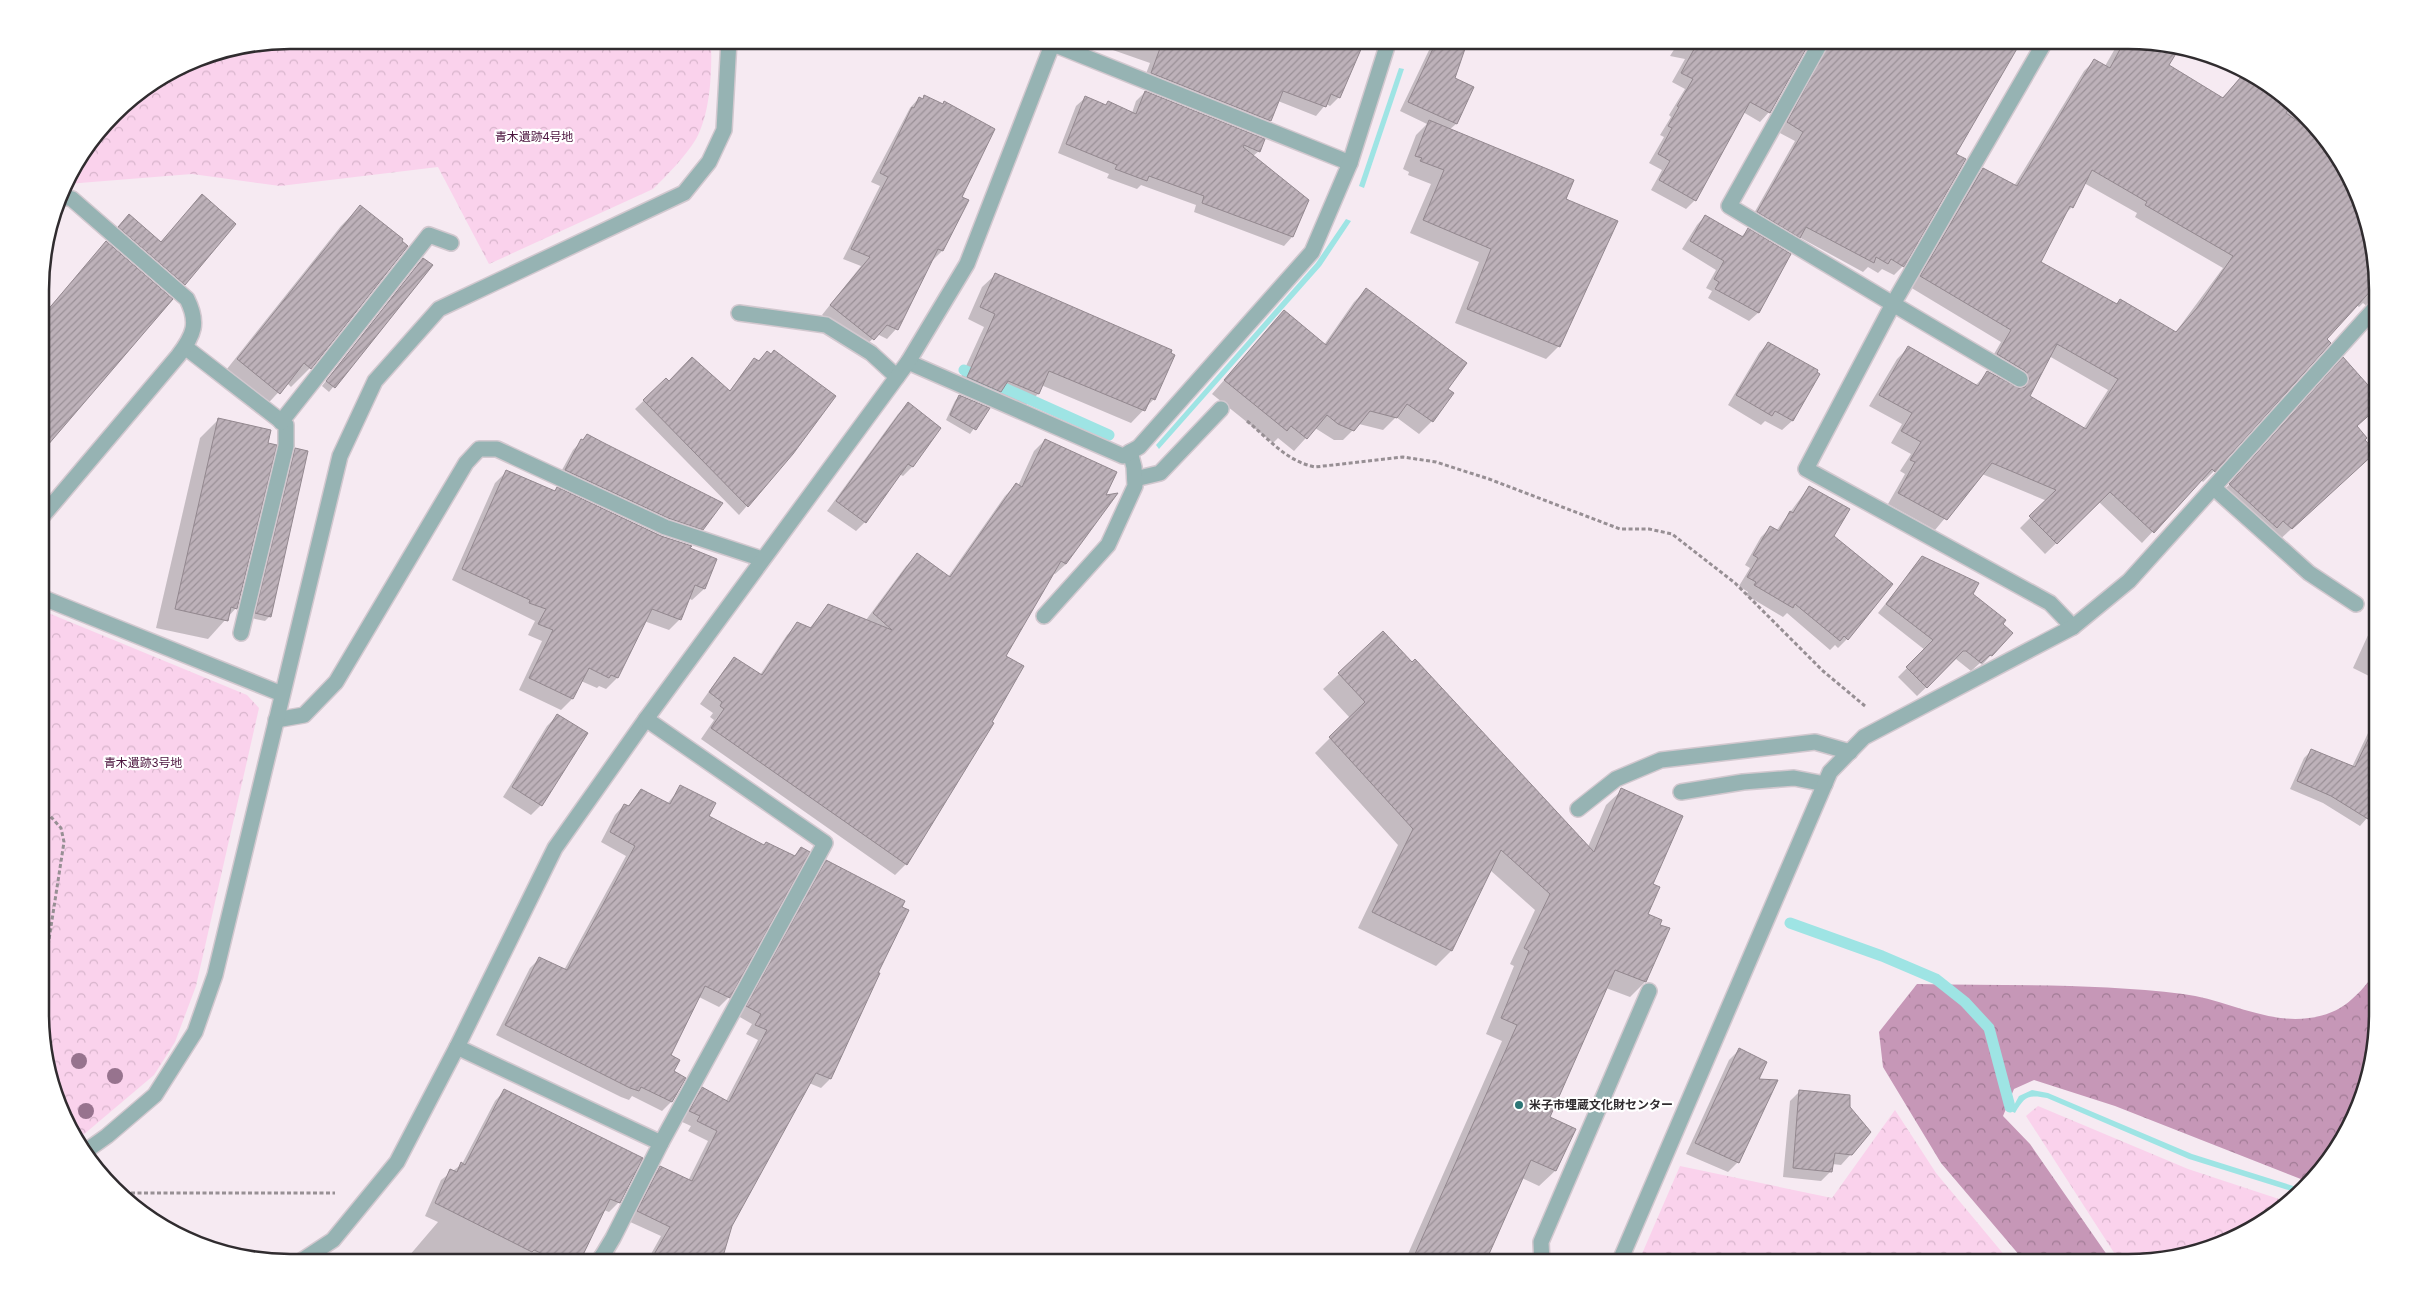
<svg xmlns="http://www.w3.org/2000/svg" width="2418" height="1303" viewBox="0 0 2418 1303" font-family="Helvetica,'Noto Sans JP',sans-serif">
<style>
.forest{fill:url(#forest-crowns)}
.park{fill:url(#park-crowns)}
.water{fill:#9ee4e4}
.shadow{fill:#0003;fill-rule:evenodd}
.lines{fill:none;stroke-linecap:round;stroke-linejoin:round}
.stream{stroke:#9ee4e4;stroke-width:11}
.building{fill:url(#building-hatch);stroke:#93888f;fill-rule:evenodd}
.service-casing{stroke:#d2c8cf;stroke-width:18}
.minor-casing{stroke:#d2c8cf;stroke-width:18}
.path{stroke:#978f94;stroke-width:3;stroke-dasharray:4 2.5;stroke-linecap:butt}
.service{stroke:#96b3b3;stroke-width:15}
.minor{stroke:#96b3b3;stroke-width:15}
.tree{fill:#97738e}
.poi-dot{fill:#2c7676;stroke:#fff;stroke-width:2}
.labels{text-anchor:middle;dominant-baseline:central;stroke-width:4.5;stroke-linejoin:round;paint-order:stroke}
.park-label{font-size:12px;fill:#4a123c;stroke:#fff}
.poi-label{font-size:12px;font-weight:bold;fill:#302c2f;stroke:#fff;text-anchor:start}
.rim{fill:none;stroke:#302c2f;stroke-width:2.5}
</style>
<defs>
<pattern id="forest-crowns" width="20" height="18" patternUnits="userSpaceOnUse" patternTransform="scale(1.25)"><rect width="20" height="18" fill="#c697b7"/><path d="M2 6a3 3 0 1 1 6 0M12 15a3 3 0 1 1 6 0" fill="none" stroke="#a17b95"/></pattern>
<pattern id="park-crowns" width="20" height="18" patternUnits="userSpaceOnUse" patternTransform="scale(1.25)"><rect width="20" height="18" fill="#fad2ec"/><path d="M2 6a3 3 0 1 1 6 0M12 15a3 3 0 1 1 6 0" fill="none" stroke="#d7b4cb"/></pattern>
<pattern id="building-hatch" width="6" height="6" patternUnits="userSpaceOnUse" patternTransform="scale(1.25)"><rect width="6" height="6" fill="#bdb1b9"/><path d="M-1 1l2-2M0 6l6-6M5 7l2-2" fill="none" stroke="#9a9097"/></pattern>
</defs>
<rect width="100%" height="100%" fill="#f6eaf2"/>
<path class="forest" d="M2378,970V1013L2370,1078L2352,1124L2311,1183L2115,1106L2034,1080L2014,1089L2003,1116L2030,1144L2112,1262L2026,1263L1941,1163L1883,1067L1879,1032L1917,984C2005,986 2094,983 2183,994C2225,999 2266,1024 2309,1018C2343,1014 2358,995 2378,970Z"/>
<g class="park">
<path d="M290,40H711C712,71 711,111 696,139C685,157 668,174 653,189L489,264L438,167L280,186L192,174L67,184L68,176L125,102L194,59Z"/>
<polygon points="41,610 247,695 259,708 196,986 175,1042 154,1075 76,1141 59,1108 42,1046"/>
<path d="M2038,1106L2188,1169L2288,1202C2242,1243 2182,1262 2120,1262L2026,1116Z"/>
<polygon points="1895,1110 1936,1173 2011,1263 1638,1263 1680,1166 1832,1198"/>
</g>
<g class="water">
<polygon points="1399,68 1404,69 1364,188 1359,186"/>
<polygon points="1346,219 1351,221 1321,266 1159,449 1156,445 1316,263"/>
<path d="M2032,1090L2048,1093L2192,1154L2303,1189L2298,1193L2189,1159L2047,1098C2028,1094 2024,1097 2015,1113L2011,1111L2019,1096Z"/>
</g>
<g class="shadow">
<polygon points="1114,40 1363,40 1339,97 1330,106 1326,104 1316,116 1278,101 1270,121 1261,130 1143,82 1150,63 1110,49"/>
<polygon points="1406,40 1467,40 1454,78 1473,87 1456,124 1449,130 1565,200 1559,346 1546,359 1455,323 1479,262 1410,233 1431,184 1408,175 1409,172 1403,169 1416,135 1427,124 1400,111 1430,48"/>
<polygon points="1680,40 2021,40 1954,154 1903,266 1894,275 1882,269 1878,273 1868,267 1863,272 1799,237 1790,246 1749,222 1795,141 1778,132 1817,40 1810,41 1769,112 1760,122 1743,112 1695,200 1686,209 1651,190 1662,170 1649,163 1664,137 1660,135 1671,117 1669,115 1685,89 1672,82 1685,59 1670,56"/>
<path d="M2120,40L2178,47L2168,65L2222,98L2246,71L2293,102L2336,151L2365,209L2376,258V314L2363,303L2359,307L2356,305L2325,339L2329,343L2214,471L2203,482L2201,480L2142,543L2099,502L2045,554L2020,528L2047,501L1982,474L1935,530L1888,504L1905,474L1900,471L1911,454L1891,443L1902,424L1869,406L1897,359L1908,348L1975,386L1988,372L2018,388L2017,385L1987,366L2001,342L1910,287L1972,180L1983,169L2014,186L2084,71L2095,60L2105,66ZM2084,183L2137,213L2135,217L2223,268L2175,333L2120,300L2115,305L2040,263L2064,215L2072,207ZM2049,356L2108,390L2083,429L2028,396Z"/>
<polygon points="1145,92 1259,151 1253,156 1292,237 1284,246 1194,212 1196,205 1141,185 1137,189 1107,178 1109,174 1058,153 1076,106 1085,98 1105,106 1109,102 1132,113 1136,101"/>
<polygon points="925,97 961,198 942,251 933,260 931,259 896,329 887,339 877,334 863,349 822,315 861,266 843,259 880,186 871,182 910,108 919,98 922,99"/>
<polygon points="360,207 310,368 291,387 287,383 260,412 219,379 341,226"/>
<polygon points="1705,216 1741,237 1748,230 1790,255 1758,313 1749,321 1708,298 1712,291 1706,288 1716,270 1682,249 1697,225"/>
<polygon points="120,225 161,243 184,284 174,293 110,237"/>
<polygon points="106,243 171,299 41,452 41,317"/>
<polygon points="418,264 431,266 329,392 322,386"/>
<polygon points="995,275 1154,399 1131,423 1041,385 1038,394 1025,406 955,390 984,327 968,319 982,287"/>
<polygon points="1366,290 1446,389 1432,421 1419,434 1396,417 1383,430 1359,424 1343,440 1334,440 1315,428 1294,451 1278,438 1273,443 1212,394 1272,325 1324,345 1354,302"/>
<polygon points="1768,343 1818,374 1792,421 1782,430 1765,421 1761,425 1728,405 1759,353"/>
<polygon points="767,352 793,453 739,515 635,409 666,379 669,382 729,392 746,368 755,360 757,362"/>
<polygon points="2343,359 2376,396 2376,407 2356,427 2363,440 2361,465 2277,542 2216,499"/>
<polygon points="959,396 988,409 970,434 946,420 955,401"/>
<polygon points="908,404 940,428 912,467 903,476 899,474 865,522 856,531 827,511 898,414"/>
<polygon points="219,419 236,608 208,639 156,628 200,438"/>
<polygon points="587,435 702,529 693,538 557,479 573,450"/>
<polygon points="1045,440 1066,564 1055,574 1052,573 1004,656 944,800 906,864 895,875 701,739 714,720 710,717 713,713 700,704 724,670 734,659 760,675 787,635 798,624 809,629 828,605 866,620 906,566 917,555 948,577 1005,496 1016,485 1018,486 1034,451"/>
<polygon points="295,450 270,616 265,621 251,618 291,455"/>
<polygon points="506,472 553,492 557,488 715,560 704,589 692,600 688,598 680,619 669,630 644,621 617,678 606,689 599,686 597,688 581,681 572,699 561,710 519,690 542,641 528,635 535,621 452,580 495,483"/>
<polygon points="1809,487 1833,536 1847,639 1838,648 1835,645 1830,650 1787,613 1783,617 1746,595 1748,592 1739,586 1750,568 1745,565 1761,537 1770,528 1776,531"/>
<polygon points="1923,557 1971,594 2011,633 1982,665 1980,663 1971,671 1956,659 1917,696 1898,677 1925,650 1878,613"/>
<polygon points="2377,625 2377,683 2372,680 2373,678 2353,668 2369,633"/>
<polygon points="1383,633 1588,847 1606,805 1622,790 1652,885 1646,915 1645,982 1630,997 1606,988 1548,1118 1574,1129 1555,1171 1539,1186 1522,1178 1484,1263 1404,1263 1502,1041 1486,1034 1514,966 1510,964 1535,910 1490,870 1451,951 1436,966 1358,928 1398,845 1315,753 1350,718 1323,689"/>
<polygon points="2377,714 2377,798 2367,818 2360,826 2323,803 2290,789 2304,758 2312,750 2352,767"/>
<polygon points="557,716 541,805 531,815 503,797 547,726"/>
<polygon points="681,787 707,817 763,846 766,843 793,857 801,849 808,852 729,997 719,1007 699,997 669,1055 673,1071 684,1078 671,1102 662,1111 632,1096 629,1100 621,1097 496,1035 530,968 540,958 564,970 626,856 601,842 615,815 624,805 627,807 641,790 667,804"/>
<polygon points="827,862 876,973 830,1079 821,1088 809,1083 731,1225 719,1263 646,1263 661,1236 628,1221 650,1177 660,1168 688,1181 708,1141 688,1131 691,1126 680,1121 693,1098 703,1088 726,1101 758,1040 746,1034 752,1024 738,1016 817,871"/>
<polygon points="1739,1050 1738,1162 1728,1172 1686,1154 1729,1060"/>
<polygon points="504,1091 619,1202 609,1212 604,1210 578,1263 403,1263 438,1222 425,1216 441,1180 462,1164 495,1101"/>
<polygon points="1800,1091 1851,1154 1841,1165 1832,1164 1831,1171 1821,1181 1783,1177 1790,1101"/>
<polygon points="390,1256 397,1263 377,1263"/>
</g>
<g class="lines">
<g class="stream">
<polyline points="964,370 1109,435"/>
<polyline points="1790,923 1882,956 1936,979 1965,1002 1989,1028 2010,1107"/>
</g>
</g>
<g class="building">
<polygon points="1163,40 1365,40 1340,98 1331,94 1326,107 1283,91 1271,121 1151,73"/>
<polygon points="1437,40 1468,40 1455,78 1474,87 1457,124 1408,102"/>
<polygon points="1699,40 1811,40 1770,113 1750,102 1696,201 1659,180 1670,161 1658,154 1672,128 1668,126 1679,107 1677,106 1693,79 1681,73"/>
<polygon points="1831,40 2022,40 1956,154 1966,159 1904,267 1891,259 1888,264 1876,257 1874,263 1806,227 1800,238 1757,212 1803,132 1787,122"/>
<path d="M2125,40L2180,47L2169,65L2223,98L2246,71L2293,102L2286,113L2329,143L2336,151L2365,209L2376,258V285L2327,339L2331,343L2215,472L2212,469L2154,533L2110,492L2057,544L2029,516L2056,490L1992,463L1947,520L1898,493L1915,462L1910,460L1921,442L1901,431L1912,413L1879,395L1908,346L1978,386L1987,371L2019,388L2025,387L2029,379L2025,371L1997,354L2011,330L1920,276L1983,168L2017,186L2094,59L2110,68ZM2092,170L2147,202L2145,205L2233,256L2197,308L2176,332L2120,299L2117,304L2041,262L2070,206L2073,208ZM2057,344L2118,379L2086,429L2030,396Z"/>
<polygon points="1145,91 1265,139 1260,152 1244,145 1243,147 1309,200 1293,237 1202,203 1204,196 1149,176 1147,181 1115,169 1117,165 1066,144 1085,96 1106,105 1108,101 1136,114"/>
<polygon points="924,95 943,104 944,101 995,129 962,197 969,200 943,251 938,249 898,330 887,325 874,340 830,305 870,257 851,249 888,177 880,173 912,107 914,108 919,97 923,99"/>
<polygon points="1429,120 1574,180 1566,199 1618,221 1560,347 1467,309 1491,249 1423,220 1444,170 1420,161 1422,158 1415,156"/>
<polygon points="202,194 236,224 185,285 118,227 129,214 161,242"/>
<polygon points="360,205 403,239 402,241 408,246 311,369 304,363 280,394 237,359"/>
<polygon points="1705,215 1743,237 1748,228 1791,254 1759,313 1715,289 1719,282 1714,279 1724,261 1690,241"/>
<polygon points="106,241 173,299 41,453 41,318"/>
<polygon points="423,258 433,265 335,388 326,381"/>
<polygon points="995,273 1172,350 1171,353 1175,355 1155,400 1151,398 1145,411 1049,371 1039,394 1008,381 1001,392 967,377 995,314 980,307"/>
<polygon points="1366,288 1467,363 1448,389 1454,393 1433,422 1407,404 1397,418 1370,411 1354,431 1338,424 1327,415 1307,439 1291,426 1287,431 1224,380 1284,310 1326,345"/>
<polygon points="1768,342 1818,370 1817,372 1820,374 1793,421 1775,411 1772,416 1736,395"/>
<polygon points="774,350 836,396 793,454 748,507 643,400 666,378 669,381 692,357 730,391 754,358 759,361 767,351 771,354"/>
<polygon points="2343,357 2376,394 2376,409 2357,426 2367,438 2365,440 2376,452 2292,529 2283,521 2277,528 2229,484"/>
<polygon points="959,395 990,408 976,430 950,415"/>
<polygon points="908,402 941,428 913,467 908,464 866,523 836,501"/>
<polygon points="218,418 271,430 268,443 277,445 237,609 231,607 228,621 175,609"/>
<polygon points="587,434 604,443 723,503 703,530 668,518 565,470 581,439 583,440"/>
<polygon points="1045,439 1117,472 1106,495 1118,493 1066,564 1061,561 1006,656 1024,666 992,722 994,723 907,865 711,728 724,709 720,706 722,702 709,692 734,657 762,675 797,622 811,628 828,604 892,630 873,613 917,553 950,577 1016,483 1022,487"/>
<polygon points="295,448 308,451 271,617 255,613"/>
<polygon points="506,470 555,491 557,487 661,536 692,546 690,548 717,559 705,589 695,585 681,620 652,609 618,678 611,675 609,678 589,668 573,699 529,678 553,630 538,624 546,609 529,603 530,600 462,569"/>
<polygon points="1809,486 1850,509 1834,536 1893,584 1848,640 1844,636 1840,641 1795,604 1793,608 1754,585 1756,582 1747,577 1758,558 1753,555 1770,526 1779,531 1790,511 1793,513"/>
<polygon points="1922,556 1979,583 1973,594 2006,620 2003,624 2013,633 1992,656 1990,655 1981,663 1966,651 1963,651 1927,688 1906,667 1933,640 1886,604"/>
<polygon points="1383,631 1412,662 1415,659 1594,852 1621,788 1683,816 1653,884 1660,887 1648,914 1662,920 1660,925 1670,928 1646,982 1615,970 1550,1117 1576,1129 1556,1171 1531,1160 1485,1263 1411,1263 1517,1025 1501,1018 1529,951 1524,948 1550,894 1501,850 1452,951 1372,912 1413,829 1329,737 1365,702 1338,673"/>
<polygon points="557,714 588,733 542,806 512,787"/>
<polygon points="2377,721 2377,802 2368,819 2331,796 2297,781 2311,749 2355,767"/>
<polygon points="680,785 716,803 709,816 764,845 766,842 795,856 801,847 810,852 730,998 705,986 671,1055 680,1060 674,1071 686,1078 672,1102 641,1087 639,1091 630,1088 505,1025 539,957 567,970 635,846 610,832 624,804 629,806 641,789 670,804"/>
<polygon points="826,860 905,901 902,907 909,910 878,973 880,973 831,1079 816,1073 732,1226 721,1263 649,1263 670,1227 637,1211 660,1166 692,1181 717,1131 697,1121 700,1116 689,1111 702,1087 729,1102 767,1030 755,1025 761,1014 746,1006"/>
<polygon points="1739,1048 1767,1062 1759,1079 1778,1080 1739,1163 1695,1143"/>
<polygon points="504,1089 643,1158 620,1203 610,1199 580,1261 566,1254 564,1258 554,1254 552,1258 534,1250 532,1252 435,1203 450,1169 457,1172 461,1162 465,1165"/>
<polygon points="1799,1090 1850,1095 1850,1107 1871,1132 1852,1155 1835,1153 1832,1172 1793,1168"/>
</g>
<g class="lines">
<defs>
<g id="service">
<polyline points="739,313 826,325 871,353 897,377"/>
<polyline points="185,347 286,425 286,446 241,633"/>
<polyline points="281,422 429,235 451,243"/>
<polyline points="1135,479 1160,473 1221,409"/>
<polyline points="2214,488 2309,573 2356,604"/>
<path d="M41,518L178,356C194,335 199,323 187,299L72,199L61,196"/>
<polyline points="1044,616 1108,545 1135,486 1134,467 1130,452"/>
<polyline points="276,720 304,715 336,682 466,463 479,449 497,449 665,527 762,559"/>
<polyline points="1681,792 1743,782 1794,778 1825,784"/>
<polyline points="1578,809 1616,779 1661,760 1815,742 1850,752"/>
<polyline points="602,1256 616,1263"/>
<polyline points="1542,1263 1541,1242 1649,991"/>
</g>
<g id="minor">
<polyline points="1822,40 1729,206 1893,304 1806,469 2050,603 2073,627"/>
<polyline points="1053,44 1350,163"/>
<polyline points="908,362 1123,456 1139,447 1312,252 1350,163 1389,40"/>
<polyline points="2020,379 1893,304 2046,40"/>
<polyline points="41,597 282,694"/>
<polyline points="457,1047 661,1143"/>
<polyline points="83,1153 107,1136 155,1095 195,1032 215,975 340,456 375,381 439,309 684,193 709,162 724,130 729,40"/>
<polyline points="298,1263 333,1240 397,1162 457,1047 555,848 646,719 908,362 967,264 1054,40"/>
<polyline points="598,1263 613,1238 661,1143 825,843 646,719"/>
<polyline points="1619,1263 1830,772 1864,737 2073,627 2129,581 2376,307"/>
</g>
</defs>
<use href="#service" class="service-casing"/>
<use href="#minor" class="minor-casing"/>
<g class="path">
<path d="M1247,421C1269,439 1286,461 1315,467L1403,457L1436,462L1489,479L1620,529H1649L1672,534L1735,583L1823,671L1865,706"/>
<polyline points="42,807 61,828 64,842 42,985"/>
<polyline points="118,1193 335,1193"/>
</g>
<use href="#service" class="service"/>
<use href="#minor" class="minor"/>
</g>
<g class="tree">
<circle cx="79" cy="1061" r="8"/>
<circle cx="115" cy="1076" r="8"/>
<circle cx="86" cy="1111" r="8"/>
</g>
<circle class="poi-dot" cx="1519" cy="1105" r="5"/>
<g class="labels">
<g class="park-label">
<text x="534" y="137">青木遺跡4号地</text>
<text x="143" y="763">青木遺跡3号地</text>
</g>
<g class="poi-label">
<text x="1529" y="1105">米子市埋蔵文化財センター</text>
</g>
</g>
<path d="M0 0H2418V1303H0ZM290 49H2128A241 241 0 0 1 2369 290V1013A241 241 0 0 1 2128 1254H290A241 241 0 0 1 49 1013V290A241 241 0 0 1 290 49Z" fill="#fff" fill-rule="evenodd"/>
<path class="rim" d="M290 49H2128A241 241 0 0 1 2369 290V1013A241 241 0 0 1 2128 1254H290A241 241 0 0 1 49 1013V290A241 241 0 0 1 290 49Z"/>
</svg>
